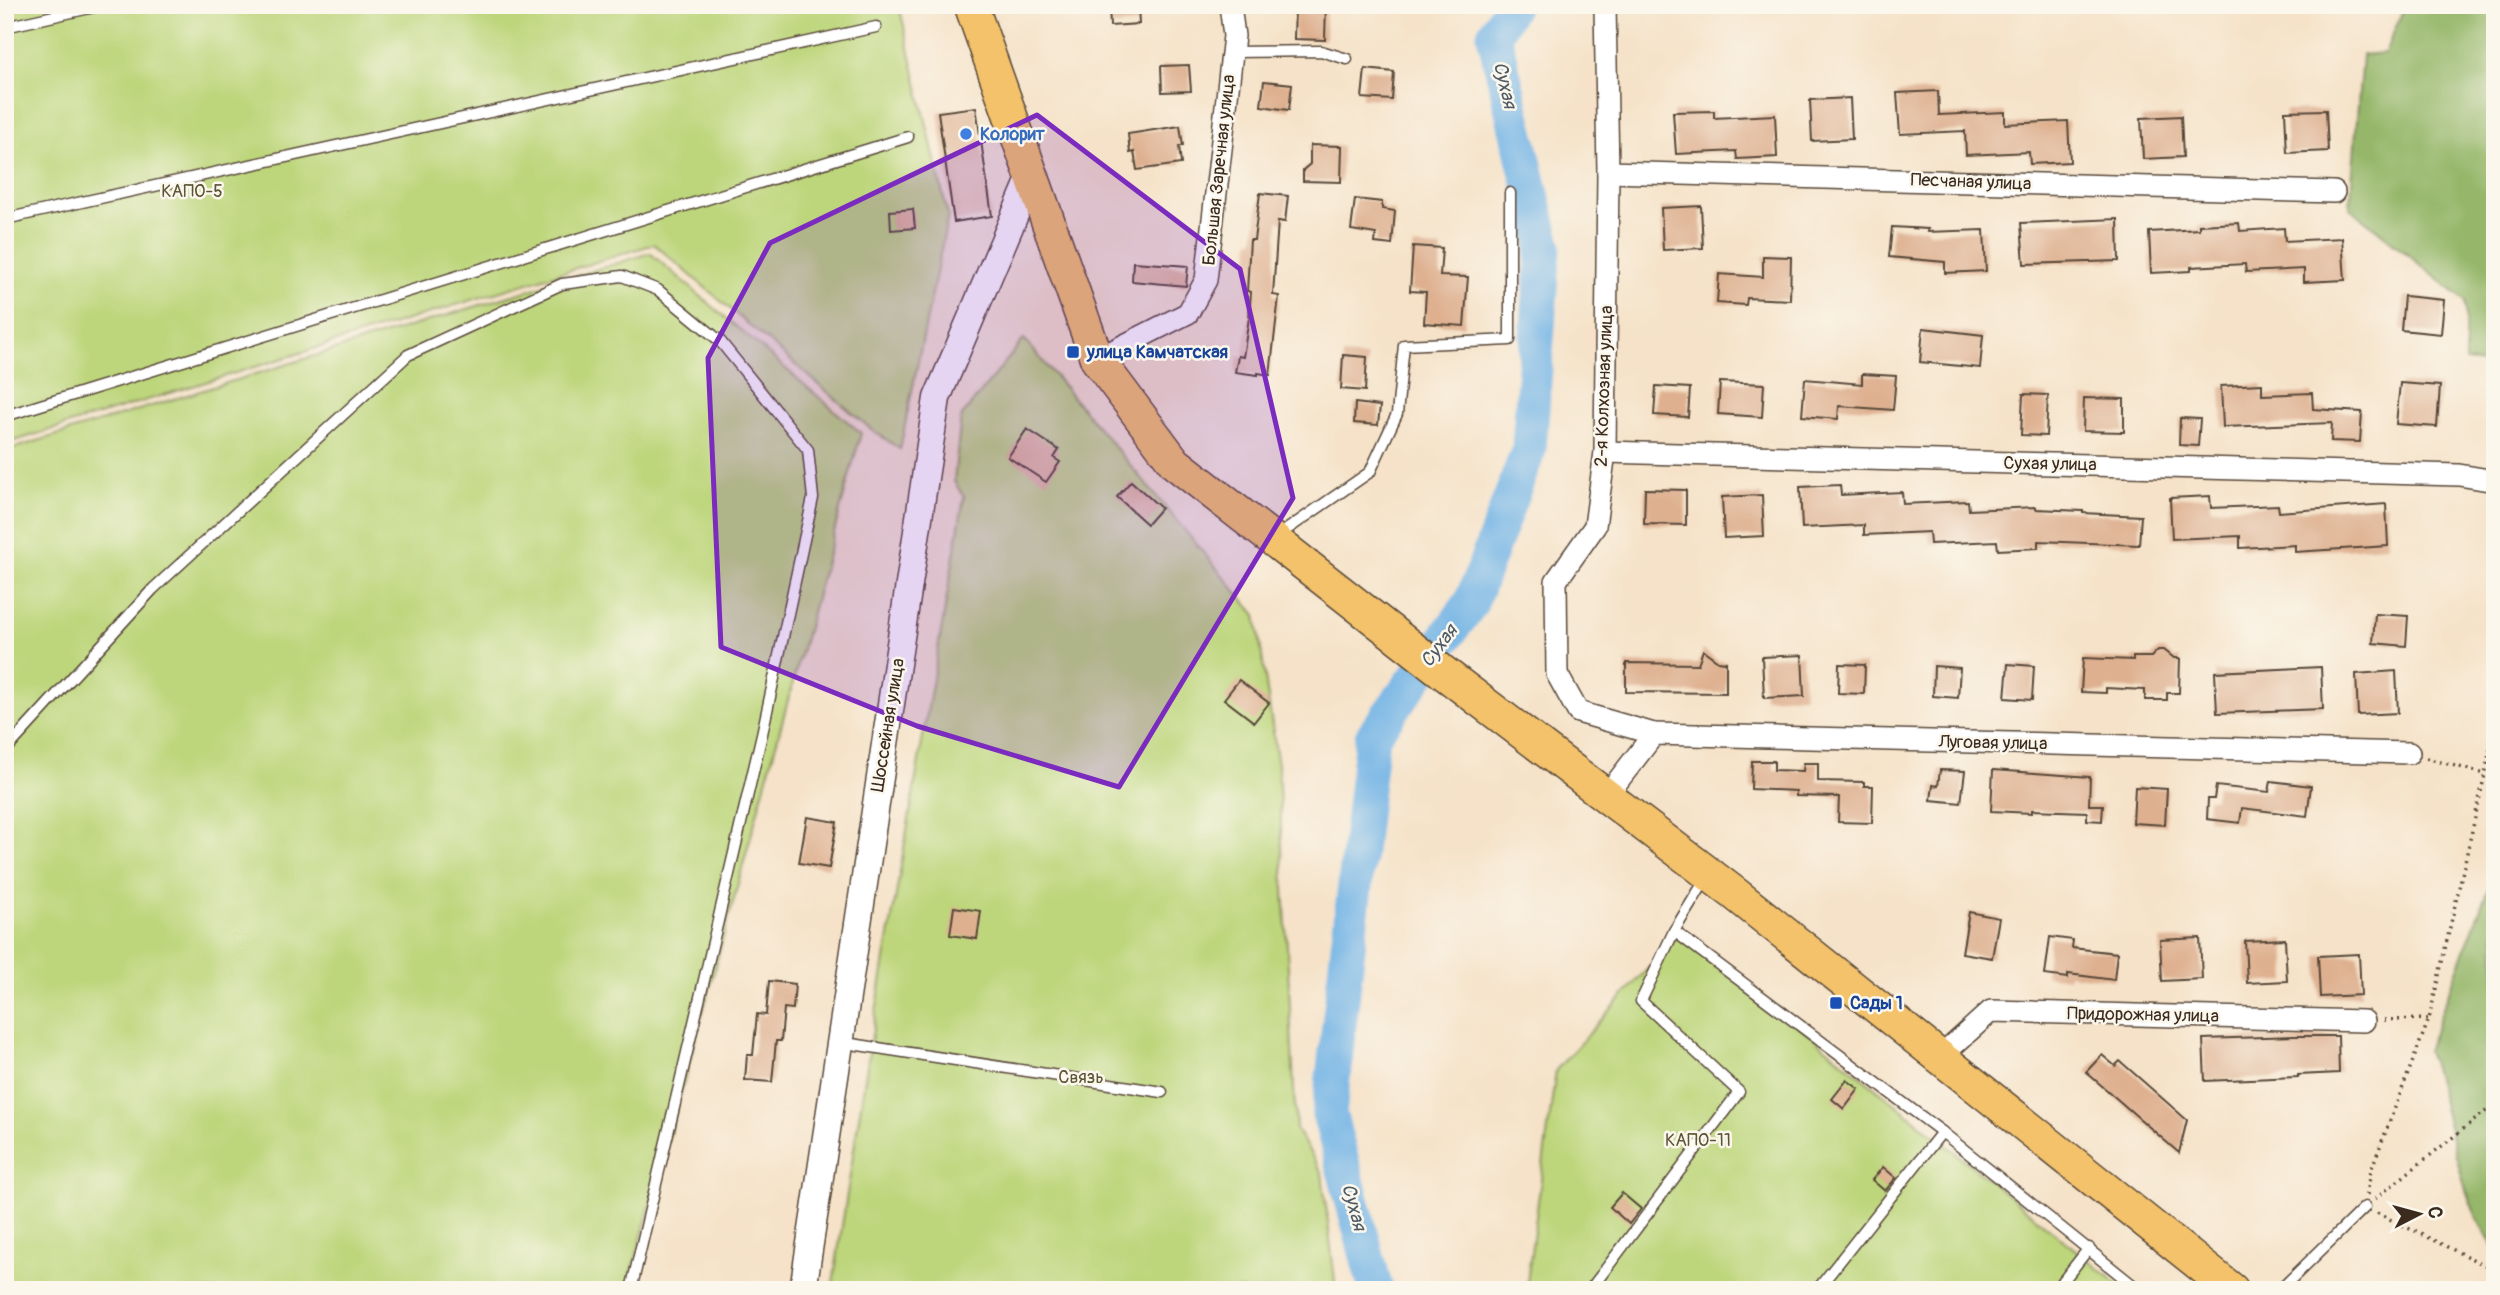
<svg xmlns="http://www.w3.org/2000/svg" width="2500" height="1295" viewBox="0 0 2500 1295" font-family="Pangolin,sans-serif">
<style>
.green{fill:#bdd67b;stroke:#7c804c;stroke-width:2}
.forest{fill:#96b76b;stroke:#687044;stroke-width:2}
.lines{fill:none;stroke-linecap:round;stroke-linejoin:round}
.river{stroke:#71b2e5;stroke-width:35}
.building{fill:#deb090}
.service-casing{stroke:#574638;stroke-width:13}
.minor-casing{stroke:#574638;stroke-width:24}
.tertiary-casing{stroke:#574638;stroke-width:29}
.primary-casing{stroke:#574638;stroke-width:36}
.path{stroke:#574638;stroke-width:3.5;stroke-dasharray:2 5;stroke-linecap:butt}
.service{stroke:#fff;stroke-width:10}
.minor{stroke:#fff;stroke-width:21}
.tertiary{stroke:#fff;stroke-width:26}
.primary{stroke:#f3c26a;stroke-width:33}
.marked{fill:#7b2cbf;fill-opacity:0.2;stroke:#7b2cbf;stroke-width:5;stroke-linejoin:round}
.shop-dot{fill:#3f7fe0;stroke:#fbf7ec;stroke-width:2.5}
.transit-dot{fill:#1a4fb4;stroke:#fbf7ec;stroke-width:2.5}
.labels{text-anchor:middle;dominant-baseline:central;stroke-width:5;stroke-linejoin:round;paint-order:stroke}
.shop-label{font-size:18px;font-weight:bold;fill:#366cbe;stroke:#fbf7ec;text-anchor:start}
.street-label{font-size:18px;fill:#3b2a1e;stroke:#fbf7ec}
.park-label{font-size:18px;fill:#5c5535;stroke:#fbf7ec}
.transit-label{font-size:18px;font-weight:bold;fill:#164399;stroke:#fbf7ec;text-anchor:start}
.water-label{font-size:19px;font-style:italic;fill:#4e5a64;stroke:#fbf7ec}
</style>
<rect width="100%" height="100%" fill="#fbf7ec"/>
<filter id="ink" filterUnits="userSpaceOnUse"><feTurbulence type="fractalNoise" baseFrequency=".0143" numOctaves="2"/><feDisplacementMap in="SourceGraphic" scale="14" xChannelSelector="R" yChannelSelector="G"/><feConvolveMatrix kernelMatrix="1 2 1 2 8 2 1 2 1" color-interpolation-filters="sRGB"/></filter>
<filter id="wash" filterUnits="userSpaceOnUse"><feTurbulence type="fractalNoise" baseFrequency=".00686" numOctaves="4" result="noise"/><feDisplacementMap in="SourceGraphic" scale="28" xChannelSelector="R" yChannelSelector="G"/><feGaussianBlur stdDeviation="1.57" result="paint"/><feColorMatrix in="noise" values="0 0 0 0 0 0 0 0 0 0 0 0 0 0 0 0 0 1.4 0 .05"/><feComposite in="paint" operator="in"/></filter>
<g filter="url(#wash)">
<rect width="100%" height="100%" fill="#f5e2c8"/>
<g class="green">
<polygon points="5,5 899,5 948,216 900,449 871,429 654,244 5,444"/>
<polygon points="650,253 861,433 627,1290 5,1290 5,451"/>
<polygon points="1024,339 1256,615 1278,766 1296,1129 1322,1173 1336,1290 832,1290 870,1047 964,497 954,481 961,417"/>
<polygon points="1682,931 2125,1290 1526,1290 1556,1070"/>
</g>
<g class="forest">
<polygon points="2405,5 2495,5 2495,365 2465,362 2465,301 2350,208 2362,55 2385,53"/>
<path d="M2495,870V1248C2456,1197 2451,1111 2427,1051Z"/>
</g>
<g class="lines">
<polyline class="river" points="1376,1290 1329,1113 1372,737 1471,603 1529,449 1544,245 1494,35 1512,5"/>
</g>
<g id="blocks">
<g class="building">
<polygon points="1109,5 1138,5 1139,24 1110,26"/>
<polygon points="1295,5 1326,5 1325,40 1294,39"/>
<polygon points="1189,65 1191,91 1162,92 1161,66"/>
<polygon points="1365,69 1394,72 1392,100 1362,98"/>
<polygon points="1264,81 1292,84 1289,110 1261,106"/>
<polygon points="1938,91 1939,115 2005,112 2005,124 2068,121 2070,162 2030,164 2029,152 1966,155 1965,131 1900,134 1897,93"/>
<polygon points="1850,98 1852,139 1812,141 1810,100"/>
<polygon points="976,107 992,216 954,222 938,112"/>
<polygon points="2326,110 2328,151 2287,153 2285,111"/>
<polygon points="1714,111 1714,118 1775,115 1777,157 1737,159 1736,151 1676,154 1673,112"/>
<polygon points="2181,116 2183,157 2143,159 2141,118"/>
<polygon points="1180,126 1183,146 1179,146 1181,164 1137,170 1134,152 1130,153 1128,134"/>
<polygon points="1310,145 1342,146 1341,182 1303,181 1303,170 1310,164"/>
<polygon points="1260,193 1288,196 1285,222 1278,221 1273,295 1279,296 1270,375 1258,373 1258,375 1235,372 1238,356 1243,357 1249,318 1251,292 1247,291 1250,240 1254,240"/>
<polygon points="1355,199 1382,202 1382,209 1395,211 1392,245 1375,243 1376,234 1351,230"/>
<polygon points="1701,206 1703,248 1663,250 1661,208"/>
<polygon points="913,209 915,228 891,230 890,211"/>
<polygon points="2118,219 2119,261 2024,264 2021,223"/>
<polygon points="2239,223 2240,231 2284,228 2285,241 2342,238 2345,280 2304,282 2304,269 2246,272 2245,264 2191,267 2191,271 2151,273 2149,232 2199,229 2199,225"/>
<polygon points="1892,227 1928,229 1927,232 1984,230 1986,271 1945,273 1945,262 1889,257"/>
<polygon points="1413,246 1442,248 1440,276 1468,277 1464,326 1424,323 1426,292 1410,291"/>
<polygon points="1763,256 1791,257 1790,300 1747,298 1746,305 1717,303 1719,274 1763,277"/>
<polygon points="1133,262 1188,266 1186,286 1132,281"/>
<polygon points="2404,296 2444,300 2441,334 2401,330"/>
<polygon points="1923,328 1983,335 1980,368 1920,362"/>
<polygon points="1343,355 1367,357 1365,391 1341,389"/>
<polygon points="1862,374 1896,376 1893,410 1839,406 1838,419 1802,416 1805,379 1862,384"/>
<polygon points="1720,382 1764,384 1762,417 1718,414"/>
<polygon points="2400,383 2440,386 2437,427 2396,424"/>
<polygon points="2262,384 2262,395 2312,393 2313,409 2362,412 2360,442 2331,441 2332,423 2223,427 2221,386"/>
<polygon points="1656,386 1690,388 1688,417 1654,415"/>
<polygon points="2023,394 2048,395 2046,436 2021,435"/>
<polygon points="2084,398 2124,399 2124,432 2083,431"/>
<polygon points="1355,403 1380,406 1378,425 1354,423"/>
<polygon points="2180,418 2200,419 2198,446 2179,445"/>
<polygon points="1027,429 1059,450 1054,458 1060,462 1046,482 1008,457"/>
<polygon points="1131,481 1161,508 1147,524 1117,497"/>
<polygon points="1840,485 1841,495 1902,492 1903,504 1968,501 1969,510 2036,507 2036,509 2083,511 2083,513 2141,516 2139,545 2038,541 2038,548 1998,550 1997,541 1930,544 1929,532 1864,535 1864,525 1802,528 1800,487"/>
<polygon points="1645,489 1686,490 1686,525 1644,524"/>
<polygon points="1762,495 1764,536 1724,538 1722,497"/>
<polygon points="2210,496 2211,508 2278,505 2279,512 2386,504 2388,546 2295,552 2295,545 2240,548 2240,536 2172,539 2170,498"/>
<polygon points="2375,614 2408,616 2406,646 2373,643"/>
<polygon points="1703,650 1718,661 1726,662 1726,693 1626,692 1626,663 1698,664"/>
<polygon points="2158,650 2164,650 2174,658 2180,658 2179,693 2167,693 2167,700 2145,700 2145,690 2106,688 2106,693 2081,692 2083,658 2133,660 2133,657 2151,657"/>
<polygon points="1802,655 1804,696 1764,698 1762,657"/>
<polygon points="1839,664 1865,665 1864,694 1838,693"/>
<polygon points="2008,664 2034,666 2032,700 2005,698"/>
<polygon points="1934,666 1960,668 1958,698 1933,696"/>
<polygon points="2321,667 2323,709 2217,713 2215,672"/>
<polygon points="2396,671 2398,713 2358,715 2356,674"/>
<polygon points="1239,680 1269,703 1254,722 1224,699"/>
<polygon points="1752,761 1774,761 1774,770 1803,771 1804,763 1818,763 1818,781 1864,782 1864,786 1873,786 1872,823 1838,822 1839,797 1796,796 1796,791 1751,789"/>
<polygon points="1940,770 1965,771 1961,803 1931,800 1933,785 1938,786"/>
<polygon points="1993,770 2090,777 2089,805 2103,805 2102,821 2087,820 2087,812 2032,810 2032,813 1991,811"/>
<polygon points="2271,781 2311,786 2307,816 2242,808 2240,823 2207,819 2208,799 2214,799 2216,786 2269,792"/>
<polygon points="2135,787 2167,789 2165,825 2133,823"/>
<polygon points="807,817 837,822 829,868 799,863"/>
<polygon points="954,907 981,911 977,939 950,935"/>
<polygon points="1969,912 1999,918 1992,958 1962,953"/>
<polygon points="2050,937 2073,940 2072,948 2117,953 2114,980 2068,974 2068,978 2045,975"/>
<polygon points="2200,938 2202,979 2162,981 2160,940"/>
<polygon points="2285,939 2287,981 2247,983 2245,941"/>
<polygon points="2359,954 2361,995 2320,997 2318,956"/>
<polygon points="769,981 795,984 793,1009 784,1008 781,1041 776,1041 772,1082 745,1080 747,1055 753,1055 757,1014 766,1015"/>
<polygon points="2296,1036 2338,1036 2339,1073 2298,1075 2298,1077 2205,1081 2203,1039"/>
<polygon points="2102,1055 2115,1066 2120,1061 2187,1120 2179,1153 2086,1072"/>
<polygon points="1847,1080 1859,1089 1844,1109 1832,1099"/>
<polygon points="1883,1167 1896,1178 1885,1191 1872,1180"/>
<polygon points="1622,1193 1641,1209 1629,1224 1610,1207"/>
</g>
</g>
</g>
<g filter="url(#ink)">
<use href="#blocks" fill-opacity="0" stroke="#574638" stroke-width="2"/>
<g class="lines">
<defs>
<g id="service">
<polyline points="5,27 103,5"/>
<polyline points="1232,52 1321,51 1347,59"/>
<polyline points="5,219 876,27"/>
<polyline points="5,416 908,137"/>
<polyline points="1276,537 1370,472 1397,414 1404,345 1510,340 1510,193"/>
<polyline points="5,751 153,589 408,355 562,284 622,276 658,290 720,341 808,450 813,498 762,734 631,1290"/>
<polyline points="1707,877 1674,931 1942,1132 2139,1290"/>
<polyline points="839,1042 1162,1092"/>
<polyline points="1590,1290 1739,1092 1641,1001 1674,931"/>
<polyline points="1817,1290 1942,1132"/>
<polyline points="2056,1290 2089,1248"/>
<polyline points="2280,1290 2365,1207"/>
</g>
<g id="minor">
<polyline points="1605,5 1608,172 1605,452 1595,526 1556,581 1557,674 1578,712 1654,734"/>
<polyline points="1608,172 2334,192"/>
<polyline points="1097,359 1188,313 1206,280 1234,36 1230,5"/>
<polyline points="1605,452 2459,475 2495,481"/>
<polyline points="1607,795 1654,734 2409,753"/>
<polyline points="1939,1058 1991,1011 2364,1021"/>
</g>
<polyline id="tertiary" points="803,1290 937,398 1031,177"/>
<polyline id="primary" points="971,5 1097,359 1175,463 1444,673 1734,893 2232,1290"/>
</defs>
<use href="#service" class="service-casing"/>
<use href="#minor" class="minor-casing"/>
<use href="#tertiary" class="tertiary-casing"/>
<use href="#primary" class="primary-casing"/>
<g class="path">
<polyline points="2426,758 2485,774"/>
<polyline points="2489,765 2495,750"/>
<polyline points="2384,1020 2429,1019"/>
<polyline points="2367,1195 2371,1170 2429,1019 2485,774 2495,723"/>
<polyline points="2375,1199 2495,1104"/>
<polyline points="2377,1213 2495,1270"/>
</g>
<use href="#service" class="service"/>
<use href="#minor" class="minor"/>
<use href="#tertiary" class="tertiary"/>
<use href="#primary" class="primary"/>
</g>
</g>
<path class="marked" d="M1037,115L1240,269L1293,498L1119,787L917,726L721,647L708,358L770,243Z"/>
<circle class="shop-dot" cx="966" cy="134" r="7"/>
<g class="transit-dot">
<rect x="1066" y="345" width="14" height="14" rx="3.5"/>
<rect x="1829" y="996" width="14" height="14" rx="3.5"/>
</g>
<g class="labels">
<g class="shop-label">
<text x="980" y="134">Колорит</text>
</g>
<g class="street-label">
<text transform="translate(1219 170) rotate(-84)">Большая Заречная улица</text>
<text transform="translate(1971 182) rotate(2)">Песчаная улица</text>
<text transform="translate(1604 386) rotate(-88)">2-я Колхозная улица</text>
<text transform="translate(2050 464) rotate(1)">Сухая улица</text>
<text transform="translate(888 725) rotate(-81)">Шоссейная улица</text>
<text transform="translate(1993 743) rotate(1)">Луговая улица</text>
<text transform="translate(2143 1015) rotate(1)">Придорожная улица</text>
</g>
<g class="park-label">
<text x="192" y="191">КАПО-5</text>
<text x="1081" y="1077">Связь</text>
<text x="1698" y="1140">КАПО-11</text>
</g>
<g class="transit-label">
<text x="1087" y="352">улица Камчатская</text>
<text x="1850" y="1003">Сады 1</text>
</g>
<g class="water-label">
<text transform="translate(1505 85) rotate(77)">Сухая</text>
<text transform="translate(1439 646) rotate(-53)">Сухая</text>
<text transform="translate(1354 1207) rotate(75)">Сухая</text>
</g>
</g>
<rect width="2500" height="1295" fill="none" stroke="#fbf7ec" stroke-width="28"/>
<g transform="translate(2419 1214) rotate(84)" stroke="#fbf7ec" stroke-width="5" paint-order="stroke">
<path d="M0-5L12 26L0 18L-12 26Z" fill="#3b2a1e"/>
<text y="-10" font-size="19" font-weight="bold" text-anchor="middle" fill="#3b2a1e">С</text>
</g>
</svg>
